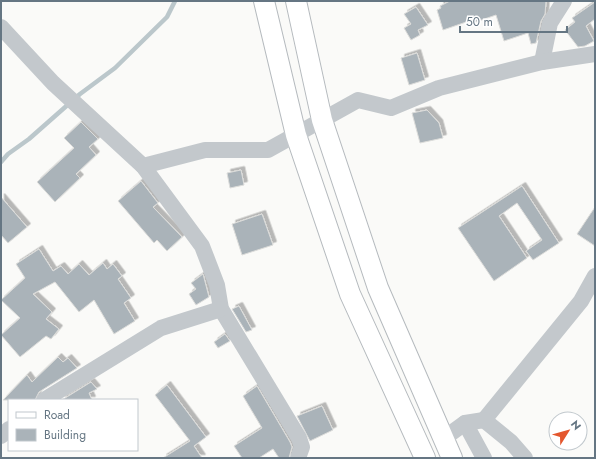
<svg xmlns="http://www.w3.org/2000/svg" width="596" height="459" viewBox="0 0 596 459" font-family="Jost,sans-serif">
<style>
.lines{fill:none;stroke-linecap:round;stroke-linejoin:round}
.stream{stroke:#bbc7cb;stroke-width:4.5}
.building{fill:#aab3b9;stroke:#dcdcda;filter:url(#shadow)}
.major-casing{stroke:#b5babe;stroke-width:22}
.minor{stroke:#c3c8cc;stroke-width:16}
.major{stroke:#fff;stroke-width:20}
</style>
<defs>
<filter id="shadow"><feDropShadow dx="3.5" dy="-3.5" stdDeviation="0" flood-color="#0004"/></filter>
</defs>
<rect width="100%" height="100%" fill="#fafaf8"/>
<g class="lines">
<polyline class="stream" points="1,162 8,154 29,139 80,94 115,68 167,17 175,1"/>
</g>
<g class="building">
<polygon points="450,1 546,1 545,14 541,21 536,43 531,44 528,33 504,41 496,15 473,23 472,20 443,30 437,10 441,8 440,6"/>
<polygon points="595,2 595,19 586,26 594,41 585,46 578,47 565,30 575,22 572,18"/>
<polygon points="416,7 428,25 418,30 420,35 411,40 404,28 411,24 404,14"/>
<polygon points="417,53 425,80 409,85 401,58"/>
<polygon points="427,110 439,123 443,138 420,143 412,113"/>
<polygon points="81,122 98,139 89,147 96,155 76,174 80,178 55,202 37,182 74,148 64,138"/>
<polygon points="241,170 244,185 230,188 227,173"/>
<polygon points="141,181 158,203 153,207 182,237 167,251 157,240 154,243 118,201"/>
<polygon points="522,186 559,243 533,260 526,251 542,240 517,203 499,216 527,258 494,281 458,228"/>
<polygon points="1,197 27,227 8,243 1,235"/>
<polygon points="595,207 595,246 577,234"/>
<polygon points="262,214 273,245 242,255 232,224"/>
<polygon points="39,249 53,271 61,266 68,274 79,264 89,275 103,263 107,269 113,264 122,276 118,279 131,298 124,303 135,321 114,334 94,300 79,312 55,282 33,294 52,312 46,319 59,329 51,339 46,336 20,357 1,335 20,318 1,300 25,278 16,264"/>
<polygon points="203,274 209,297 196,305 189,294 196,289 191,283"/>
<polygon points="239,306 252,330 246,332 232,309"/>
<polygon points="225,334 230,341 218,348 214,342"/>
<polygon points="58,357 63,362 68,358 77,368 39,392 35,400 3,400 27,375 32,382"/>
<polygon points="91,382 97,389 89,393 92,400 62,400"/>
<polygon points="167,385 206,437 194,446 202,458 163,458 190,441 155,395"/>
<polygon points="257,386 290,442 292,447 289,458 279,458 273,449 259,458 242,458 234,446 262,428 243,396"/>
<polygon points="322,406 333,430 310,441 297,416"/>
</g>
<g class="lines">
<defs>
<g id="major">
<polyline points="264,1 296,135 350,294 425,458"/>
<polyline points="296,1 322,120 378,288 452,458"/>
</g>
</defs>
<use href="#major" class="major-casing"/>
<g class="minor">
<polyline points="1,27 53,83 143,166 202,246 217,285 221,309 299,438 302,447 298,458"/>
<polyline points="542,62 550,23 564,1"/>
<polyline points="143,166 205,150 268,150 358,100 391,108 439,88 542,62 595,54"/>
<polyline points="44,400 161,328 221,309"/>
<polyline points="484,420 581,301 595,276"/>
<polyline points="465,423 484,458"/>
<polyline points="1,436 9,429"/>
<polyline points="443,439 465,423 484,420 511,442 525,458"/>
</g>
<use href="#major" class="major"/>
</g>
<rect width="596" height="459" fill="none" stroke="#657683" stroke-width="4"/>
<rect x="8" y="399" width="130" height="52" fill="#ffffff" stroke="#c1c8cd"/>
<rect x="16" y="412" width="20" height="6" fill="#ffffff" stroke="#c1c8cd"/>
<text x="44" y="419" font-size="12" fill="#657683">Road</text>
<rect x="16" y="429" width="20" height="12" fill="#aab3b9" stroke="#c1c8cd"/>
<text x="44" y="439" font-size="12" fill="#657683">Building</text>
<g transform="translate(568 431) rotate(53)"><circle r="19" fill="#ffffff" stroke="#c1c8cd"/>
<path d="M0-3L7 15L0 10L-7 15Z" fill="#e4572e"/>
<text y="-6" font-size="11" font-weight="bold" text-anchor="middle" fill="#657683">N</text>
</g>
<path d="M460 26v6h107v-6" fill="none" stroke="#657683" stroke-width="2"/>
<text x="466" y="26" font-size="12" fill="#657683" stroke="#ffffff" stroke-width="3" paint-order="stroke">50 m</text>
</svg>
